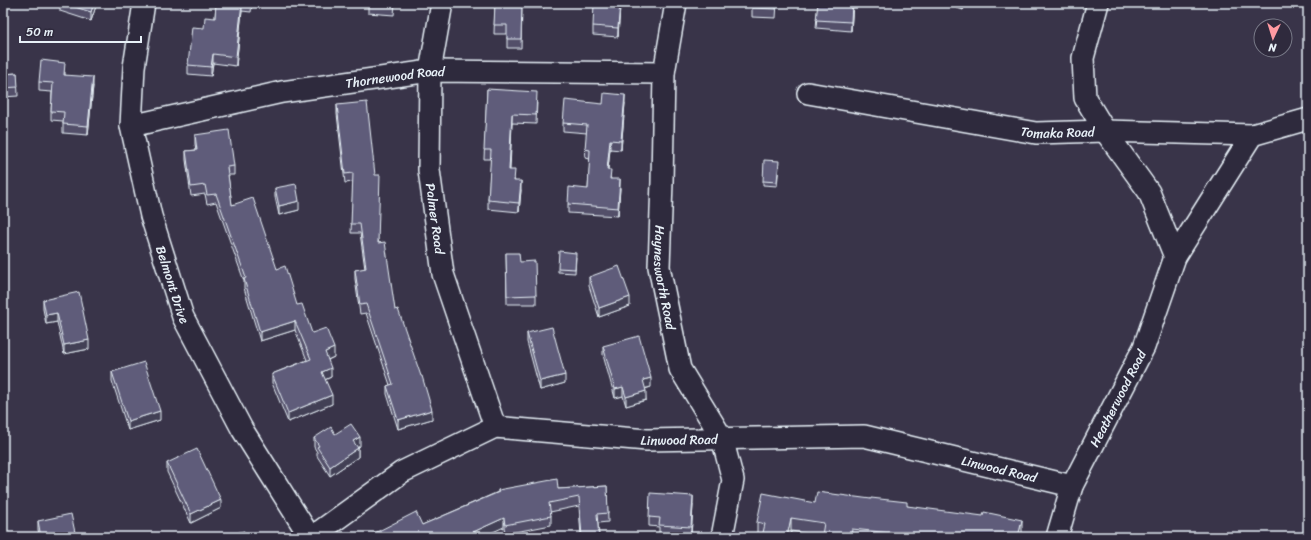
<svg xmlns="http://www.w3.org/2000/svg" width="1311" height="540" viewBox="0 0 1311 540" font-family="Sriracha,sans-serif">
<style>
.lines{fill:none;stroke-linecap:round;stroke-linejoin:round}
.minor-casing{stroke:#e8f1f8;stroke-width:24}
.minor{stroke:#2f2a3d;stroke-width:21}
.wall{fill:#524f69;stroke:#e8f1f8}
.shaded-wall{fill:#424055;stroke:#e8f1f8}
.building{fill:#5f5c7a;stroke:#e8f1f8}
.labels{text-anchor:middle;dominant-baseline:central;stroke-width:3;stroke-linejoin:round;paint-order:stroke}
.street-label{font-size:13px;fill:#e8f1f8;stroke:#2f2a3d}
</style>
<rect width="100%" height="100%" fill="#393449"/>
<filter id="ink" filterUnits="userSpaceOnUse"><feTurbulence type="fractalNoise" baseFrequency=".025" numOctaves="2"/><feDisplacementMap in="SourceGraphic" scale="8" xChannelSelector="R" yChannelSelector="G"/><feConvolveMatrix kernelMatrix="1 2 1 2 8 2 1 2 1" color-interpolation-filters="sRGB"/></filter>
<g filter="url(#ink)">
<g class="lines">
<defs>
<g id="minor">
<path id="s1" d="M144,3L134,67L131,126L151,216L183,317L242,429L310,537"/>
<path id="s2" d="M442,3L430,71L429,170L443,274L495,427"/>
<path id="s3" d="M676,3L664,73L662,182L659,267L680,369L722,438L733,480L722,537"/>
<polyline points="1098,3 1083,58 1085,98 1105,131 1149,192 1175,257"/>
<path id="s4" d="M808,93L1036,133L1105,131L1252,135L1308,119"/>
<path id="s5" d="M131,126L282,92L430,71L664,73"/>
<path id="s6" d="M312,537L402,472L495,427L647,440L864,436L1072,486"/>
<path id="s7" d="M1057,537L1072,486L1144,347L1175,257L1252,135"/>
</g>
</defs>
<use href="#minor" class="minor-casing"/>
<use href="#minor" class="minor"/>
</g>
<g class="wall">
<polygon points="60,3 97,3 91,21 60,11"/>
<polygon points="216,3 252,3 251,12 242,11 236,66 213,63 211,76 188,74 188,65 215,18"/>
<polygon points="368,3 395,3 394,15 368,13"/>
<polygon points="495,3 544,3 544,8 522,8 521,48 507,48 507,34 494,34"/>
<polygon points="620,3 618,37 593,35 593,26"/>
<polygon points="777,3 776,18 752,17 752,8"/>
<polygon points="818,3 853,3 851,31 816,28"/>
<polygon points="942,3 966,3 963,10"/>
<polygon points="65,72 65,75 93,86 88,135 63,133 63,121 51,120 51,111 52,92 39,91 39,82"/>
<polygon points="17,73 18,96 3,97 3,74"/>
<polygon points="487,89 537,101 536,124 512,123 510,170 515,181 521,190 519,212 488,209 488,200 491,159 484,159"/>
<polygon points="625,103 621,150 610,149 608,170 611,179 620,188 618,216 568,213 568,204 588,189 590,159 585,158 587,133 563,131 563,123 603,104"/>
<polygon points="337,105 379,243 395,310 432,419 398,429 387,394 387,386 390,385 366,313 360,314 355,279 355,270 365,269 360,233 351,233 353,182 345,183 337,114"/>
<polygon points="195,135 234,166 234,175 228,175 232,205 277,269 312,333 334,357 328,360 331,377 325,380 332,404 288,422 272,383 272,374 307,360 295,330 260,341 244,288 244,281 216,202 207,204 205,194 191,196 186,160 186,151 196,150 195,144"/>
<polygon points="779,166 777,186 763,185 763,181"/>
<polygon points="275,188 299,210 279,215 275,197"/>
<polygon points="506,253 536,295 536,304 507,304"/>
<polygon points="576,257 575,273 558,272 558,268"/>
<polygon points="589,277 630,306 599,317 589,286"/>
<polygon points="43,300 89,349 64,354 57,322 46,324 43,309"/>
<polygon points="527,333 565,383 540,390 527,342"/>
<polygon points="603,346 651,387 645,389 646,400 626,406 623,396 615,398 603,355"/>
<polygon points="112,372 160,420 128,430 112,381"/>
<polygon points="335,434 360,446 358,448 358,457 330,476 317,456 317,452 314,447 314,438"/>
<polygon points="167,463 221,508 191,523 167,472"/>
<polygon points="607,486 608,522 598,523 599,537 581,537 579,506 550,512 551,516 551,525 505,534 504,527 422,525 498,492 498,490 558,489"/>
<polygon points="815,503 907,506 1022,533 1021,537 822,537 822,536 791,531 790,537 762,537 762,536 757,535 757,522"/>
<polygon points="693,505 691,536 659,533 659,527 649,526 649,517"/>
<polygon points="38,521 76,537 40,537 38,530"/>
</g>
<g class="shaded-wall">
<polygon points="94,3 97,3 91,21 91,12"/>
<polygon points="242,3 242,11 236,66 236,57"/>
<polygon points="620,3 620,7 618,37 618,28"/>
<polygon points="852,3 853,3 851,31 851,22"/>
<polygon points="963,3 966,3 963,10"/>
<polygon points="213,54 213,63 211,76 211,67"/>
<polygon points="93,77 93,86 88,135 88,126"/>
<polygon points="625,95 625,103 621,150 621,141"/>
<polygon points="512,114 512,123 509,179 509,170"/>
<polygon points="610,140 610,149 607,179 607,170"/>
<polygon points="620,179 620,188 618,216 618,208"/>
<polygon points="521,181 521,190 519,212 519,203"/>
<polygon points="299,201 299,210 279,215 279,206"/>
<polygon points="630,297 630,306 599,317 599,308"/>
<polygon points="57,313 57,322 46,324 46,315"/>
<polygon points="295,321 295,330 260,341 260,332"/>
<polygon points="89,340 89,349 64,354 64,345"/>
<polygon points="334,348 334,357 325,361 325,352"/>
<polygon points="331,368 331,377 322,381 322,372"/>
<polygon points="565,375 565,383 540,390 540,381"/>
<polygon points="651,378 651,387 643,389 643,380"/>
<polygon points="623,387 623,396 615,398 615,389"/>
<polygon points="646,391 646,400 626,406 626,397"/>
<polygon points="332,395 332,404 288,422 288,413"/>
<polygon points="432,410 432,419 398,429 398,420"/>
<polygon points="160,411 160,420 128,430 128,421"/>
<polygon points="360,437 360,446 353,450 353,441"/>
<polygon points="358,448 358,457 330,476 330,467"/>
<polygon points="693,496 693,505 691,536 691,527"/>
<polygon points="221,500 221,508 191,523 191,514"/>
<polygon points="504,518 504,527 482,537 471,537 471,533"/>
<polygon points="791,518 791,531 790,537 787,537"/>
<polygon points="1022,520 1022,533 1021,537 1018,537"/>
</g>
<g class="building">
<polygon points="62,3 94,3 91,12"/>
<polygon points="216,3 242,3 236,57 213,54 211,67 188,65 192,27 204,28 205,17 215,18"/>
<polygon points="368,3 395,3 394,6 368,4"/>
<polygon points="495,3 522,3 521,39 507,39 507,25 494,25"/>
<polygon points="594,3 620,3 618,28 593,26"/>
<polygon points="753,3 777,3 776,9 752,8"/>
<polygon points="818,3 852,3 851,22 816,20"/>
<polygon points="41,60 65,63 64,75 93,77 88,126 63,124 64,112 51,111 53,83 39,82"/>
<polygon points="17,73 18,87 3,88 3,74"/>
<polygon points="487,89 537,92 536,115 512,114 509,170 515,170 514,181 521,181 519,203 488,200 491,150 484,150"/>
<polygon points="604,93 625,95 621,141 610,140 607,170 611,170 610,179 620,179 618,208 568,204 569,187 588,189 590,150 585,149 587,125 563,123 565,100 603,104"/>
<polygon points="367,102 375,175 380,175 378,243 385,242 395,310 398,309 421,376 422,376 432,410 398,420 387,386 393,384 366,304 360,305 355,270 366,268 360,224 351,224 353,173 345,174 337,105"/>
<polygon points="229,130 234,166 227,167 232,205 253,198 277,269 285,266 297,305 302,304 312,333 326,328 334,348 325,352 331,368 322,372 332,395 288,413 272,374 311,359 295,321 260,332 244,279 246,278 216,194 207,195 205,185 191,187 186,151 197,150 195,135"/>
<polygon points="764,160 779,161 777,182 763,181"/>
<polygon points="296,184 299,201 279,206 275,188"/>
<polygon points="559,251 576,253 575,269 558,268"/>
<polygon points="506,253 519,253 520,262 535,261 536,295 507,296"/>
<polygon points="619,266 630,297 599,308 589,277"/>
<polygon points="79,292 89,340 64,345 57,313 46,315 43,300"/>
<polygon points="552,327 565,375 540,381 527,333"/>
<polygon points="639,336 651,378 643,380 646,391 626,397 623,387 615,389 603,346"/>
<polygon points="144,362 160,411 128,421 112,372"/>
<polygon points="351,424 360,437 353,441 358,448 330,467 317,447 319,446 314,438 331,427 335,434"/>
<polygon points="197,449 221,500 191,514 167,463"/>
<polygon points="557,479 558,489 607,486 608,513 597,514 599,537 582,537 579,497 549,503 551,516 505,525 504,518 471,533 472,537 367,537 416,512 422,525 499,492 498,490"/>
<polygon points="817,492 871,499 871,498 907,502 907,506 983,516 984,512 1022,520 1018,537 920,537 920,536 852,529 851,537 835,537 822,535 824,523 791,518 787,537 762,537 765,524 757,522 763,493 815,503"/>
<polygon points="650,493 693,496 691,527 659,525 660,518 649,517"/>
<polygon points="71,514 76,537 41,537 38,521"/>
<polygon points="244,531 245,537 219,537"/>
</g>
</g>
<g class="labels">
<g class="street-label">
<text stroke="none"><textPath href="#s5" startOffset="269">Thornewood Road</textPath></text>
<text stroke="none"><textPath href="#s4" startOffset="253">Tomaka Road</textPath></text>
<text stroke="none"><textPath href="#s2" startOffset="217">Palmer Road</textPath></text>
<text stroke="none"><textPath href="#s3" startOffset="276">Haynesworth Road</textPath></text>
<text stroke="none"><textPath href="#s1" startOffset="288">Belmont Drive</textPath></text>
<text stroke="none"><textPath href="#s7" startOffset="152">Heatherwood Road</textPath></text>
<text stroke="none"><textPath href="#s6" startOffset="399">Linwood Road</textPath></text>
<text stroke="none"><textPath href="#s6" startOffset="723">Linwood Road</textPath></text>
</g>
</g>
<rect width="1311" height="540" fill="none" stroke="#2f2a3d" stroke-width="16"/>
<rect x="8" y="8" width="1295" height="524" fill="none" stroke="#e8f1f8" stroke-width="1.5" filter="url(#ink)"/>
<g transform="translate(1273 38) rotate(184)"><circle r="19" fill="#2f2a3d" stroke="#797a88"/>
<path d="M0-3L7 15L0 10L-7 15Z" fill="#ff9aa2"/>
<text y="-6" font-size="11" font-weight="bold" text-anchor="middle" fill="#e8f1f8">N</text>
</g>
<path d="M20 36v6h121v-6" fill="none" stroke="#e8f1f8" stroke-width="2"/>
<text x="26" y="36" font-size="12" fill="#e8f1f8" stroke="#2f2a3d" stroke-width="3" paint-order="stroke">50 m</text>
</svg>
